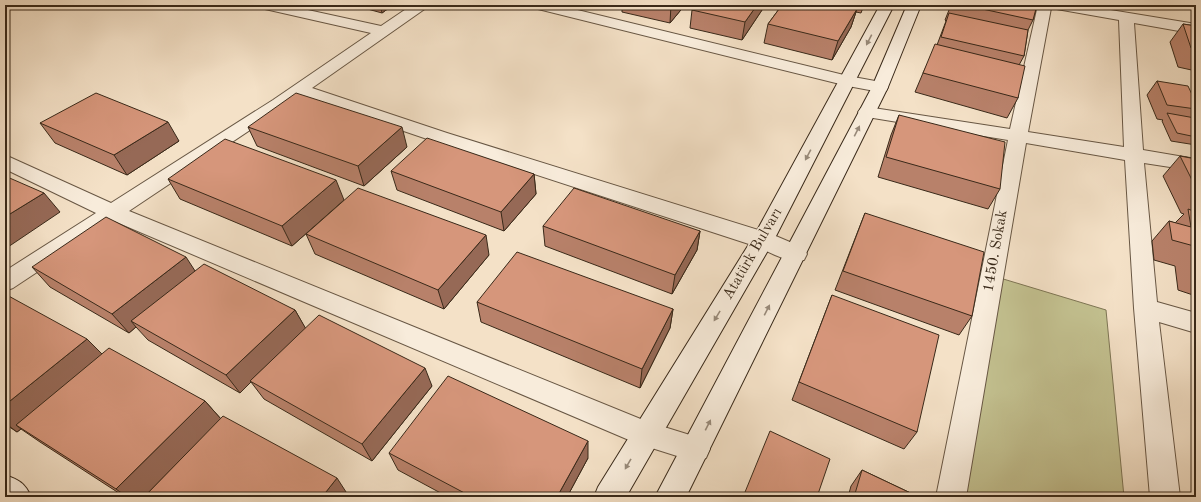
<svg xmlns="http://www.w3.org/2000/svg" width="1201" height="502" viewBox="0 0 1201 502" font-family="'Old Standard TT',serif">
<style>
.green{fill:#c3c190;stroke:#7e7554}
.lines{fill:none;stroke-linecap:round;stroke-linejoin:round}
.street-casing{stroke:#685744;stroke-width:2}
.secondary-casing{stroke:#392919;stroke-width:2}
.street{fill:#f8ecdb;fill-rule:evenodd}
.secondary{fill:#f8ecdb;fill-rule:evenodd}
.wall{fill:#b8816a;stroke:#392919}
.shaded-wall{fill:#966956;stroke:#392919}
.building{fill:#d6967b;stroke:#392919}
.oneway{fill:#988a7a}
.labels{text-anchor:middle;dominant-baseline:central;stroke-width:3.5;stroke-linejoin:round;paint-order:stroke}
.street-label{font-size:15px;fill:#392919;stroke:#f8ecdb}
</style>
<rect width="100%" height="100%" fill="#f4e1c7"/>
<filter id="stains"><feTurbulence type="fractalNoise" baseFrequency=".005" numOctaves="4"/><feColorMatrix values="0 0 0 0 .2 0 0 0 0 .09 0 0 0 0 .02 0 0 0 .5 -.17"/></filter>
<radialGradient id="worn" r=".72"><stop offset=".6" stop-color="#630" stop-opacity="0"/><stop offset="1" stop-color="#630" stop-opacity=".3"/></radialGradient>
<polygon class="green" points="1000,278 1106,310 1124,497 963,497"/>
<g class="lines">
<defs>
<g id="street">
<path d="M258,5H285L381,26L412,5H428L426,8L312,88L447,133L771,234L804,248L807,254L804,260C788,264 770,252 755,246L433,141L301,96L129,211L648,422L706,440L710,449L706,458L696,462L636,443L114,221L13,288L5,291V271L96,213L5,169V155L111,203L273,100L371,33L265,9L260,8Z"/>
<polygon points="532,5 557,5 848,76 886,83 888,87 886,91 880,92 848,86 534,8"/>
<path d="M1038,5H1080L1196,24V34L1134,23L1143,150L1196,159V171L1144,163L1157,302L1196,313V333L1159,322L1180,497H1150L1134,308L1125,160L1026,143L966,497H936L1008,140L867,117L861,116L858,112L861,108L867,107L1010,129ZM1051,8L1119,20L1124,147L1028,132Z"/>
</g>
<g id="secondary">
<polygon points="880,5 894,5 774,240 626,497 594,497 598,487 754,236"/>
<polygon points="907,5 921,5 888,87 686,497 655,497 872,87"/>
<path d="M5,475C19,480 25,483 31,497H5Z"/>
</g>
</defs>
<use href="#street" class="street-casing"/>
<use href="#secondary" class="secondary-casing"/>
<use href="#street" class="street"/>
<use href="#secondary" class="secondary"/>
</g>
<g class="wall">
<polygon points="353,5 393,5 382,13"/>
<polygon points="593,5 601,5 600,7"/>
<polygon points="622,5 685,5 670,23 622,12"/>
<polygon points="782,5 864,5 861,13 856,12 851,27 832,60 764,43 768,24"/>
<polygon points="951,5 1037,5 1033,20 1028,30 1024,56 1019,65 1018,98 1007,118 915,92 923,73 937,45 946,21 945,20"/>
<polygon points="764,7 742,40 690,28 692,10"/>
<polygon points="1183,24 1196,26 1196,71 1178,67 1170,42"/>
<polygon points="1157,81 1196,103 1196,114 1193,117 1196,119 1196,145 1171,141 1162,121 1163,120 1157,119 1147,95"/>
<polygon points="899,115 1000,189 988,209 878,177 891,135"/>
<polygon points="40,123 179,141 127,175 55,143"/>
<polygon points="248,127 407,147 364,186 257,146"/>
<polygon points="1180,156 1196,159 1196,296 1178,290 1175,266 1154,260 1152,241 1169,221 1175,223 1184,214 1181,213 1163,176"/>
<polygon points="391,171 534,174 536,194 504,231 397,190"/>
<polygon points="168,179 344,200 292,246 180,199"/>
<polygon points="865,213 972,316 959,335 835,290"/>
<polygon points="543,226 700,231 697,250 672,294 545,246"/>
<polygon points="306,234 489,255 444,309 315,254"/>
<polygon points="32,267 195,271 295,310 305,328 432,386 372,461 264,399 251,382 240,393 148,340 136,327 129,333 50,287"/>
<polygon points="5,294 102,354 205,401 221,419 144,497 125,497 40,442 21,429 17,432 5,424"/>
<polygon points="832,295 917,432 904,449 792,400"/>
<polygon points="477,302 673,309 670,328 640,388 481,322"/>
<polygon points="389,453 588,458 567,497 448,497 398,470"/>
<polygon points="862,470 919,497 848,497 851,486"/>
</g>
<g class="shaded-wall">
<polygon points="380,5 393,5 382,13"/>
<polygon points="671,5 685,5 670,23"/>
<polygon points="757,5 764,5 764,7 742,40 745,22"/>
<polygon points="857,9 851,27 832,60 838,41"/>
<polygon points="168,122 179,141 127,175 114,155"/>
<polygon points="402,127 407,147 364,186 358,166"/>
<polygon points="534,174 536,194 504,231 501,212"/>
<polygon points="336,180 344,200 292,246 282,226"/>
<polygon points="44,193 60,212 5,249 5,217"/>
<polygon points="700,231 697,250 672,294 675,275"/>
<polygon points="486,235 489,255 444,309 438,290"/>
<polygon points="186,257 199,277 131,321 136,327 129,333 112,314"/>
<polygon points="673,309 670,328 640,388 642,369"/>
<polygon points="295,310 306,329 250,381 251,382 240,393 226,375"/>
<polygon points="87,339 106,358 16,425 21,429 17,432 5,423 5,405"/>
<polygon points="425,368 432,386 372,461 362,444"/>
<polygon points="205,401 221,419 144,497 127,497 116,489"/>
<polygon points="588,441 588,458 567,497 557,497"/>
<polygon points="337,478 348,495 346,497 322,497"/>
</g>
<g class="building">
<polygon points="696,5 757,5 745,22 692,10"/>
<polygon points="782,5 839,5 857,9 838,41 768,24"/>
<polygon points="964,5 1037,5 1033,20"/>
<polygon points="949,13 1028,30 1024,56 941,37"/>
<polygon points="1183,24 1196,26 1196,49 1191,48"/>
<polygon points="935,44 1025,66 1018,98 923,73"/>
<polygon points="1157,81 1188,86 1196,103 1196,109 1167,105"/>
<polygon points="96,93 168,122 114,155 40,123"/>
<polygon points="296,93 402,127 358,166 248,127"/>
<polygon points="1167,113 1195,118 1196,119 1196,137 1177,133"/>
<polygon points="899,115 1005,142 1000,189 886,157"/>
<polygon points="427,138 534,174 501,212 391,171"/>
<polygon points="225,139 336,180 282,226 168,179"/>
<polygon points="1180,156 1196,159 1196,188"/>
<polygon points="5,176 44,193 5,217"/>
<polygon points="358,188 486,235 438,290 306,234"/>
<polygon points="574,188 700,231 675,275 543,226"/>
<polygon points="1188,209 1196,212 1196,257 1194,246 1172,240 1169,221 1191,227"/>
<polygon points="865,213 984,252 972,316 843,271"/>
<polygon points="106,217 186,257 112,314 32,267"/>
<polygon points="517,252 673,309 642,369 477,302"/>
<polygon points="204,264 295,310 226,375 131,321"/>
<polygon points="5,294 87,339 5,405"/>
<polygon points="832,295 939,335 917,432 799,382"/>
<polygon points="319,315 425,368 362,444 250,381"/>
<polygon points="109,348 205,401 116,489 16,425"/>
<polygon points="448,376 588,441 557,497 472,497 389,453"/>
<polygon points="223,416 337,478 322,497 144,497"/>
<polygon points="770,431 830,459 817,497 743,497"/>
<polygon points="862,470 919,497 854,497"/>
</g>
<defs><path id="oneway-solid" d="M-6-.8H1V-3.2L6.5 0L1 3.2V.8H-6Z"/></defs>
<g class="oneway">
<use href="#oneway-solid" transform="translate(869 40) rotate(117)"/>
<use href="#oneway-solid" transform="translate(857 131) rotate(-63)"/>
<use href="#oneway-solid" transform="translate(808 155) rotate(118)"/>
<use href="#oneway-solid" transform="translate(767 310) rotate(-63)"/>
<use href="#oneway-solid" transform="translate(717 316) rotate(121)"/>
<use href="#oneway-solid" transform="translate(708 425) rotate(-63)"/>
<use href="#oneway-solid" transform="translate(628 464) rotate(120)"/>
</g>
<g class="labels">
<g class="street-label">
<text transform="translate(996 251) rotate(-80)">1450. Sokak</text>
<text transform="translate(753 254) rotate(-60)">Atatürk Bulvarı</text>
</g>
</g>
<rect width="1201" height="502" fill="none" stroke="#f4e1c7" stroke-width="20"/>
<rect x="6" y="6" width="1189" height="490" fill="none" stroke="#392919" stroke-width="2"/>
<rect x="10" y="10" width="1181" height="482" fill="none" stroke="#392919"/>
<rect width="100%" height="100%" filter="url(#stains)"/>
<rect width="100%" height="100%" fill="url(#worn)"/>
</svg>
